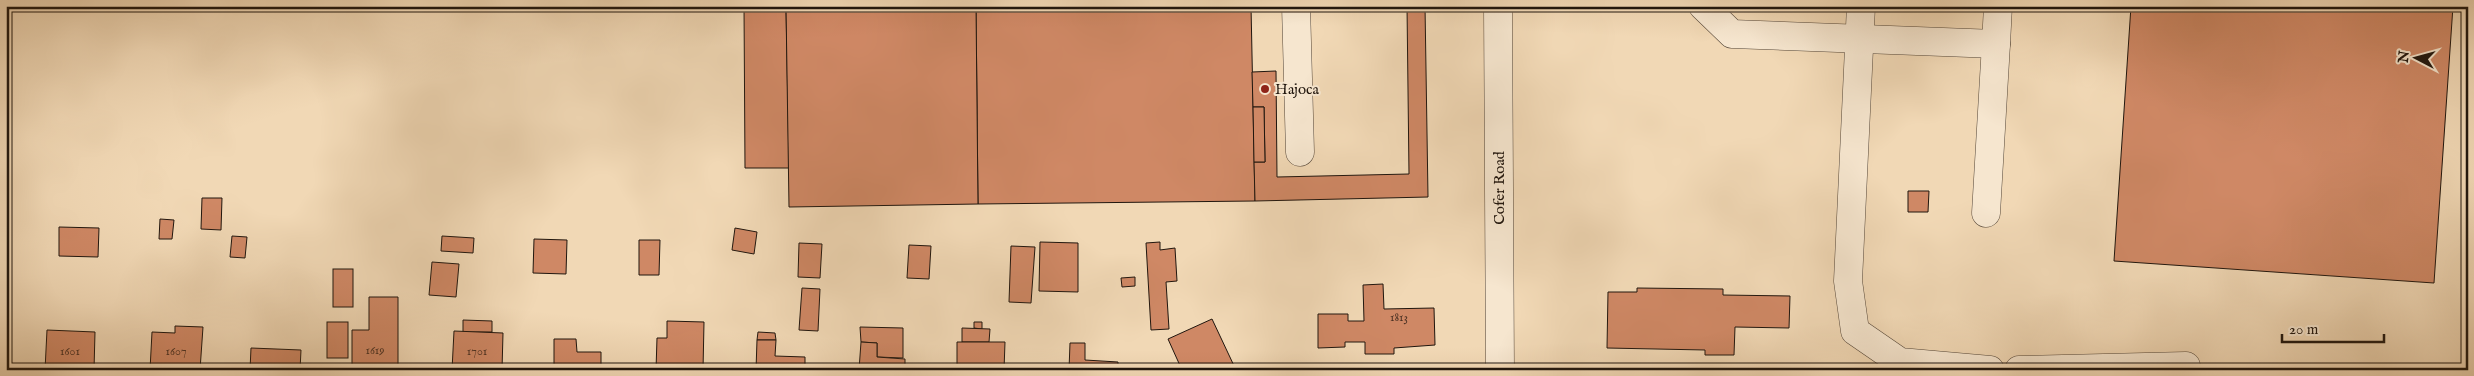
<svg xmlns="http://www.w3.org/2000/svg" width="2474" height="376" viewBox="0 0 2474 376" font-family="'IM FELL English',serif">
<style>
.building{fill:#cf8865;stroke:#20160e}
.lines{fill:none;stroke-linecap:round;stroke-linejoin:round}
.minor-casing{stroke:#544638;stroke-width:29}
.minor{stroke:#f6e6cf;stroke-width:28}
.poi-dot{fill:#8f2418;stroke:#f6e6cf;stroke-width:2}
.labels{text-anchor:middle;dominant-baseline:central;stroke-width:4;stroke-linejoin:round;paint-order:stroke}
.number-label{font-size:12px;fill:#4c3224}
.poi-label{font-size:15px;fill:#20160e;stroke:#f6e6cf;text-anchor:start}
.street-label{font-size:15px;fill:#20160e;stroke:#f6e6cf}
</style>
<rect width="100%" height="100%" fill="#f1d8b5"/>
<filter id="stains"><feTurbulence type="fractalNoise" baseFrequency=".004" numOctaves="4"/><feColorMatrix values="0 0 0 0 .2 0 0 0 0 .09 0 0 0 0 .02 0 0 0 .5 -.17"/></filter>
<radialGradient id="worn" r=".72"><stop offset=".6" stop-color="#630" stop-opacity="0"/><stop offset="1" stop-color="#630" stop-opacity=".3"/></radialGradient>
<g class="building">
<polygon points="744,6 822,6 786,7 789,168 745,168"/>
<polygon points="976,6 1251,6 1255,201 978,204"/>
<polygon points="976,6 978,204 789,207 786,7"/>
<polygon points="1407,6 1425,6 1428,197 1255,201 1254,162 1265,162 1264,107 1253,107 1252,72 1276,71 1277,177 1409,174"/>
<polygon points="2131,6 2453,6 2434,283 2114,261"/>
<polygon points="1253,107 1264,107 1265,162 1254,162"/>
<polygon points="1908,191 1929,191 1928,212 1908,212"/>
<polygon points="202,198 222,198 221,230 201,229"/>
<polygon points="160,219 174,220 172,239 159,239"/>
<polygon points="59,227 99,228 98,257 59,256"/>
<polygon points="735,228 757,232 754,254 732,250"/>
<polygon points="232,236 247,237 245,258 230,257"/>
<polygon points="442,236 474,238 473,253 441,251"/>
<polygon points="534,239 567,240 566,274 533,273"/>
<polygon points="639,240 660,240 659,275 639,275"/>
<polygon points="1040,242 1078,243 1078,292 1039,291"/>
<polygon points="1160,242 1160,250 1175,248 1177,281 1166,282 1169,329 1151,330 1146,243"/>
<polygon points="799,243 822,244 820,278 798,277"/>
<polygon points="909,245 931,246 929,279 907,278"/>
<polygon points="1011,246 1035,247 1031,303 1009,302"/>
<polygon points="432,262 459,264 456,297 429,295"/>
<rect x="333" y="269" width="20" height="38"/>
<polygon points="1135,277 1135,286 1122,287 1121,278"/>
<polygon points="1383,284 1384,309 1434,308 1435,345 1394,348 1394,354 1365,354 1365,342 1345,342 1345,347 1318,348 1318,314 1348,314 1348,321 1364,321 1363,285"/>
<polygon points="802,288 820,289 818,331 799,330"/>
<polygon points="1637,288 1723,289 1723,295 1790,296 1789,328 1735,327 1734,355 1705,355 1705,350 1607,348 1608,292 1637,292"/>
<polygon points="369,297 398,297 398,370 352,370 352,330 369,330"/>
<polygon points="1212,319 1236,370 1182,370 1168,339"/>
<polygon points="463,320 492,321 492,332 463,332"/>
<polygon points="667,321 704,322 703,370 656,370 657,338 667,338"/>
<rect x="327" y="322" width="21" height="36"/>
<polygon points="974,322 982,322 982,329 974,328"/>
<polygon points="175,326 203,327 200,370 150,370 152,332 175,333"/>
<polygon points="860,327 903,328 903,358 877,357 877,343 861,342"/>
<polygon points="962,328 990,329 989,342 962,342"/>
<polygon points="47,330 95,332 94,370 45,370"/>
<polygon points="454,331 503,333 502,370 452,370"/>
<polygon points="758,332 775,333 776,340 757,340"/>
<polygon points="554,339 576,339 577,352 601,352 601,370 554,370"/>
<polygon points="757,340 776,340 775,356 805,357 805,370 756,370"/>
<polygon points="861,342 877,343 877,357 905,359 905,370 859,370"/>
<polygon points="957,342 1005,342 1004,370 957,370"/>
<polygon points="1070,343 1085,343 1085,360 1118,362 1118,370 1069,370"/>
<polygon points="251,348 301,350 300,370 250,370"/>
</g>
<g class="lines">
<defs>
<g id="minor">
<polyline points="1296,6 1300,152"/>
<polyline points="1498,6 1500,370"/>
<polyline points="1703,6 1732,34 1996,44 1998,6"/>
<polyline points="1861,6 1848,281 1855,331 1900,362 1990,370"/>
<polyline points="1986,213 1996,44"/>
<polyline points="2019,370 2186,366 2186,370"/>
</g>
</defs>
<use href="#minor" class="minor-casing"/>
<use href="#minor" class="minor"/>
</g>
<circle class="poi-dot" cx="1265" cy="89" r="5"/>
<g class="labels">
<g class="number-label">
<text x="1399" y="317">1813</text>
<text x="375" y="350">1619</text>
<text x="70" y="351">1601</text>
<text x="176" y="351">1607</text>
<text x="477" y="351">1701</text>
</g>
<g class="poi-label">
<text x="1275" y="89">Hajoca</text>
</g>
<g class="street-label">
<text transform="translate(1499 188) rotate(-90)">Cofer Road</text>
</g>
</g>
<rect width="2474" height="376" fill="none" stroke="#f1d8b5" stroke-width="25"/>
<rect x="8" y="8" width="2459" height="361" fill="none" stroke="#20160e" stroke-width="2.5"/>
<rect x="12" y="12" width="2449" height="351" fill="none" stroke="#20160e"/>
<g transform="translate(2416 58) rotate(276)" stroke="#f6e6cf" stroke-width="4" paint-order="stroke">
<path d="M0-4L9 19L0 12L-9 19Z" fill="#20160e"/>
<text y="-8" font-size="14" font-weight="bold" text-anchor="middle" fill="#20160e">N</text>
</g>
<path d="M2282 334v8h102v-8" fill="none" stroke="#20160e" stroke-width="2.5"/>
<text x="2289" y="334" font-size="15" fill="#20160e" stroke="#f6e6cf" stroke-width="4" paint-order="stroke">20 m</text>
<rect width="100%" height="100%" filter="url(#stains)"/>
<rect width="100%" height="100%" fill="url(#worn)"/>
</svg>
